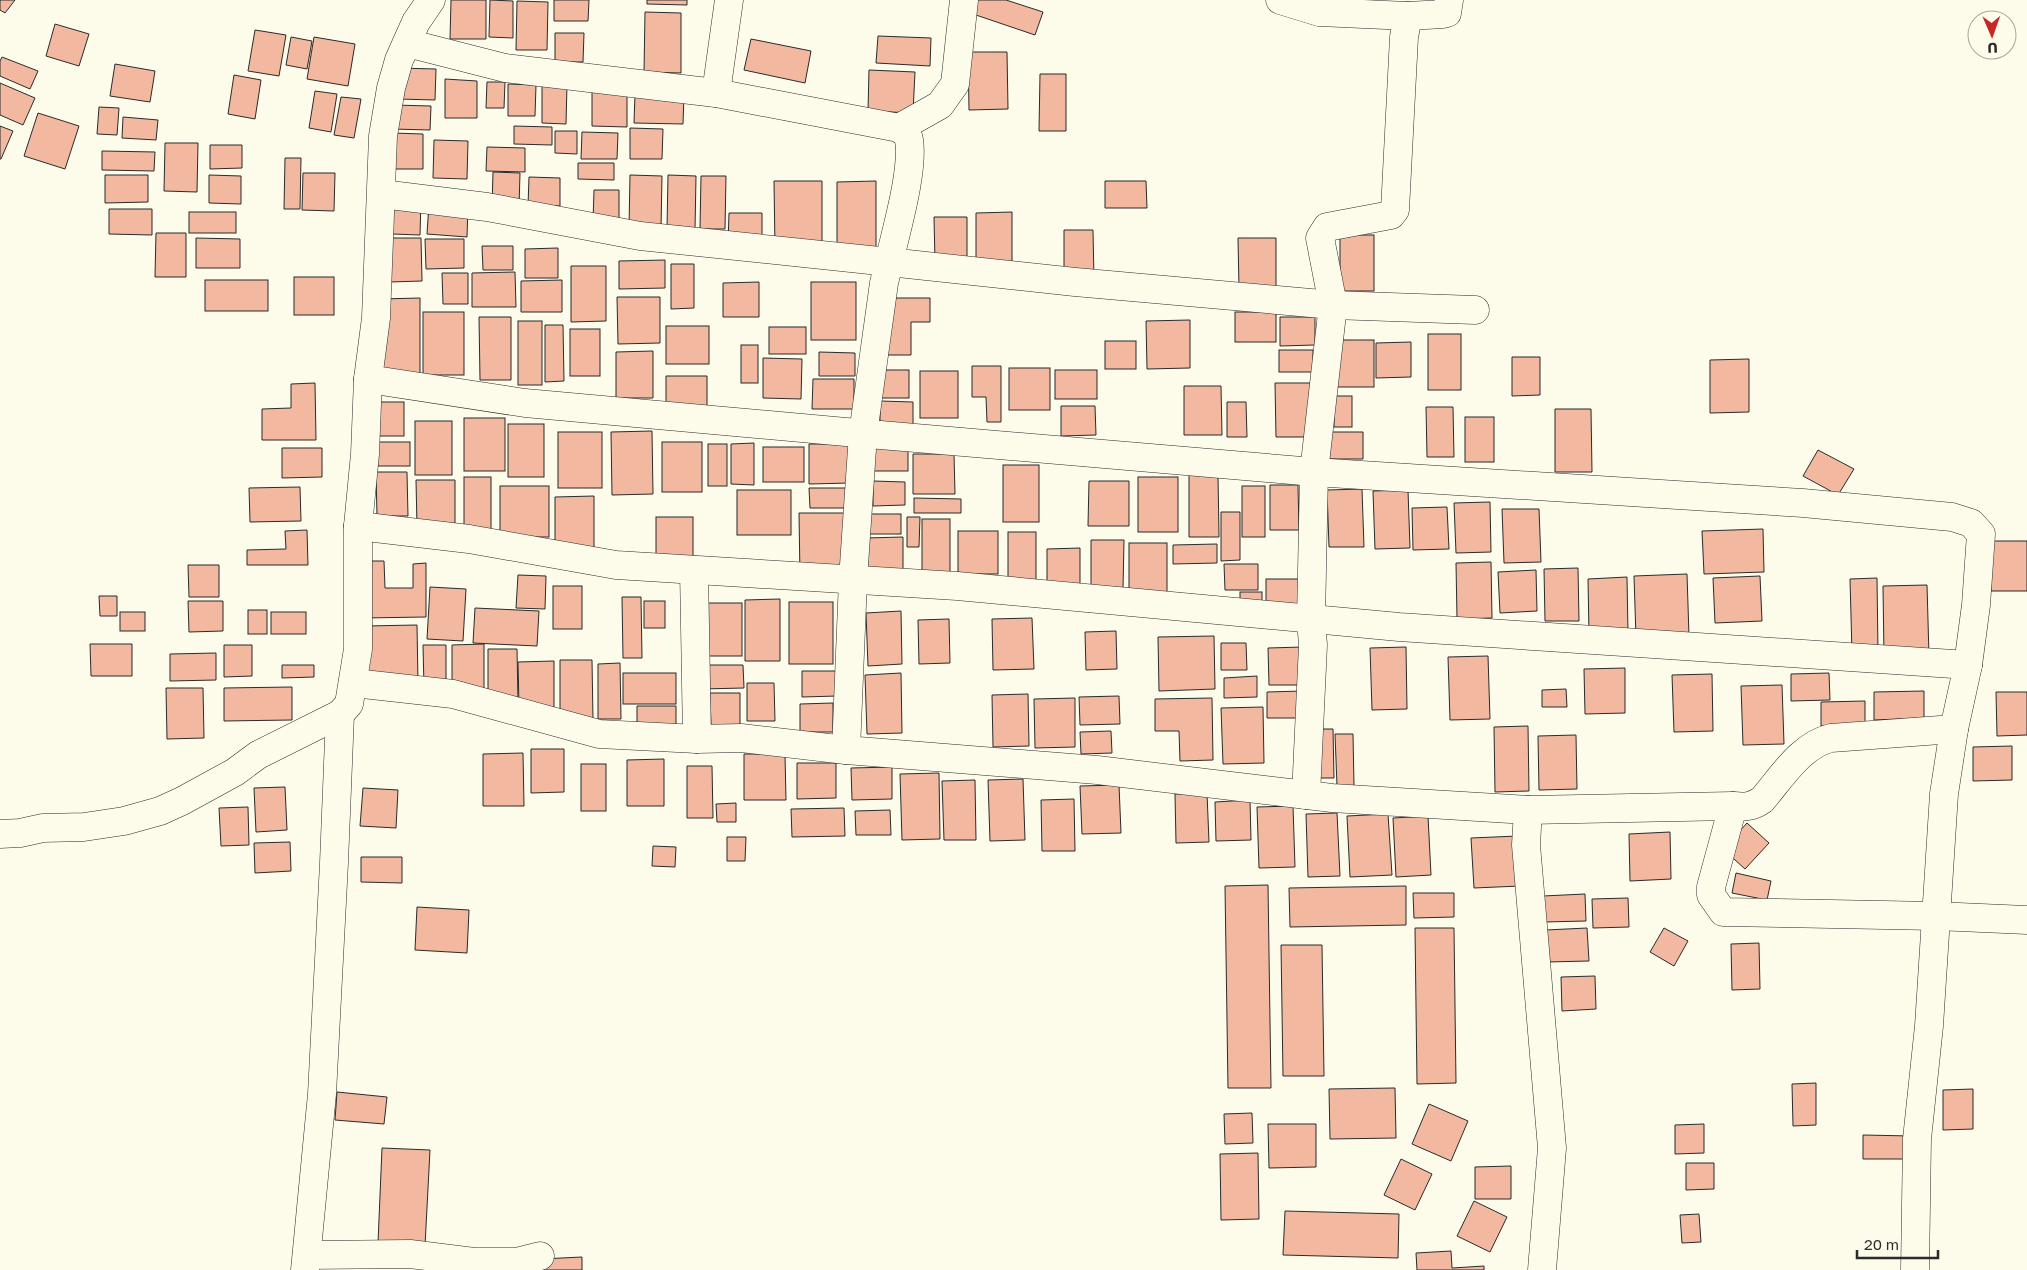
<svg xmlns="http://www.w3.org/2000/svg" width="2027" height="1270" viewBox="0 0 2027 1270" font-family="'Golos Text',sans-serif">
<style>
.building{fill:#f2b8a0;stroke:#2b2b2b}
.lines{fill:none;stroke-linecap:round;stroke-linejoin:round}
.minor-casing{stroke:#2b2b2b;stroke-width:29}
.minor{stroke:#fdfbea;stroke-width:28}
</style>
<rect width="100%" height="100%" fill="#fdfbea"/>
<g class="building">
<polygon points="0,0 15,0 5,13 0,10"/>
<polygon points="451,0 486,0 486,39 450,39"/>
<polygon points="490,0 513,1 513,38 489,37"/>
<polygon points="554,0 589,0 588,21 554,21"/>
<polygon points="647,0 687,0 687,5 647,4"/>
<polygon points="974,0 1006,0 1043,12 1035,35 970,13"/>
<polygon points="517,1 548,2 547,50 516,50"/>
<polygon points="645,12 681,13 681,73 644,72"/>
<polygon points="55,24 89,34 79,66 46,56"/>
<polygon points="255,30 286,35 279,76 248,71"/>
<polygon points="555,33 584,33 583,62 555,62"/>
<polygon points="878,36 931,38 930,66 876,63"/>
<polygon points="291,37 312,41 307,69 286,65"/>
<polygon points="314,37 355,44 348,86 307,79"/>
<polygon points="751,39 811,51 805,83 744,70"/>
<polygon points="968,52 1007,52 1008,109 969,110"/>
<polygon points="2,57 38,71 30,89 0,76 0,61"/>
<polygon points="115,64 155,71 150,102 110,96"/>
<polygon points="398,68 436,69 435,100 398,99"/>
<polygon points="869,70 915,72 913,113 868,111"/>
<polygon points="1040,74 1066,74 1066,131 1039,131"/>
<polygon points="234,75 261,80 255,119 228,114"/>
<polygon points="445,79 477,81 477,118 445,118"/>
<polygon points="487,82 505,82 504,108 486,108"/>
<polygon points="0,83 35,98 23,125 0,115"/>
<polygon points="508,84 536,85 535,116 508,116"/>
<polygon points="542,85 567,85 566,124 542,123"/>
<polygon points="315,91 337,94 331,132 309,128"/>
<polygon points="592,91 627,92 627,127 592,126"/>
<polygon points="635,94 684,95 683,124 634,123"/>
<polygon points="341,97 361,99 354,138 334,135"/>
<polygon points="393,105 431,106 430,130 392,129"/>
<polygon points="99,107 119,108 117,135 97,134"/>
<polygon points="38,113 79,126 65,169 24,156"/>
<polygon points="123,117 158,120 156,140 122,138"/>
<polygon points="0,126 13,131 1,159 0,159"/>
<polygon points="514,126 552,127 552,145 514,144"/>
<polygon points="630,128 663,129 662,159 630,159"/>
<polygon points="555,131 577,131 577,154 555,153"/>
<polygon points="582,132 618,133 617,159 581,159"/>
<polygon points="392,133 423,134 423,169 391,169"/>
<polygon points="434,140 468,141 467,179 433,178"/>
<polygon points="165,143 198,143 197,192 164,191"/>
<polygon points="210,145 242,145 242,168 210,169"/>
<polygon points="487,147 525,148 525,172 486,171"/>
<polygon points="102,151 155,152 154,171 102,170"/>
<polygon points="285,158 301,158 300,209 284,209"/>
<polygon points="578,163 614,163 614,180 578,179"/>
<polygon points="493,172 520,173 519,207 492,207"/>
<polygon points="303,173 335,173 334,211 302,210"/>
<polygon points="105,175 148,175 148,202 105,203"/>
<polygon points="209,175 241,176 241,204 209,203"/>
<polygon points="630,175 662,176 661,229 629,229"/>
<polygon points="668,175 696,176 695,230 667,229"/>
<polygon points="701,176 726,176 725,229 700,229"/>
<polygon points="529,177 560,178 560,206 528,206"/>
<polygon points="774,181 822,181 822,249 775,249"/>
<polygon points="876,181 876,250 837,251 837,182"/>
<polygon points="1105,181 1146,181 1147,208 1105,208"/>
<polygon points="594,190 619,190 619,222 593,222"/>
<polygon points="393,200 421,200 420,235 392,234"/>
<polygon points="429,204 468,207 467,237 427,234"/>
<polygon points="109,209 152,209 152,235 109,234"/>
<rect x="189" y="212" width="47" height="21"/>
<polygon points="1012,212 1012,266 976,266 976,213"/>
<polygon points="729,213 762,213 762,244 728,244"/>
<polygon points="934,217 967,217 967,262 935,262"/>
<polygon points="1064,230 1093,230 1094,280 1064,280"/>
<polygon points="156,233 186,233 186,277 155,277"/>
<rect x="1340" y="235" width="34" height="56"/>
<polygon points="196,238 240,239 240,268 196,268"/>
<polygon points="388,238 421,238 422,281 389,282"/>
<polygon points="1238,238 1276,238 1276,289 1239,289"/>
<polygon points="425,239 464,239 464,268 426,269"/>
<polygon points="482,246 513,246 513,270 483,270"/>
<polygon points="558,248 558,278 525,278 525,249"/>
<polygon points="665,260 665,288 619,289 619,261"/>
<polygon points="671,264 694,264 694,308 671,309"/>
<polygon points="571,266 606,266 606,321 571,322"/>
<polygon points="515,272 516,307 472,307 472,273"/>
<polygon points="442,273 468,273 468,304 443,304"/>
<rect x="294" y="277" width="40" height="38"/>
<rect x="205" y="280" width="63" height="31"/>
<polygon points="562,280 562,312 521,312 521,281"/>
<polygon points="759,282 759,317 723,317 723,283"/>
<rect x="811" y="282" width="45" height="58"/>
<polygon points="617,297 660,297 660,343 618,344"/>
<polygon points="420,298 420,377 380,377 379,299"/>
<polygon points="886,298 930,298 930,322 911,322 911,355 886,355"/>
<rect x="423" y="312" width="41" height="63"/>
<rect x="1235" y="312" width="41" height="30"/>
<polygon points="479,317 511,317 511,380 480,380"/>
<polygon points="1280,317 1315,317 1315,345 1280,346"/>
<polygon points="1190,320 1190,368 1147,369 1146,321"/>
<rect x="518" y="321" width="24" height="64"/>
<polygon points="545,325 563,325 564,381 545,382"/>
<rect x="666" y="326" width="43" height="38"/>
<rect x="769" y="327" width="37" height="27"/>
<rect x="570" y="329" width="30" height="47"/>
<rect x="1428" y="334" width="33" height="56"/>
<rect x="1330" y="340" width="44" height="47"/>
<rect x="1105" y="341" width="31" height="28"/>
<polygon points="1411,342 1411,377 1376,378 1376,343"/>
<rect x="741" y="345" width="17" height="38"/>
<rect x="1279" y="350" width="34" height="22"/>
<polygon points="653,351 653,398 616,398 616,352"/>
<polygon points="819,352 855,353 855,376 819,376"/>
<polygon points="1512,357 1540,357 1540,395 1512,396"/>
<polygon points="763,358 802,359 801,399 763,398"/>
<polygon points="1749,359 1749,412 1710,413 1710,360"/>
<polygon points="972,366 1001,366 1001,422 987,422 986,397 972,397"/>
<rect x="1009" y="368" width="41" height="42"/>
<rect x="877" y="370" width="32" height="28"/>
<rect x="1055" y="370" width="42" height="29"/>
<rect x="920" y="371" width="38" height="47"/>
<polygon points="666,376 707,376 707,407 666,408"/>
<polygon points="813,379 854,379 854,409 812,409"/>
<polygon points="315,383 316,440 262,440 262,409 291,408 291,384"/>
<polygon points="1275,383 1313,383 1314,437 1276,437"/>
<polygon points="1184,386 1221,386 1222,435 1184,435"/>
<rect x="1334" y="396" width="18" height="31"/>
<polygon points="880,401 913,402 913,428 880,428"/>
<rect x="369" y="402" width="35" height="34"/>
<polygon points="1227,402 1246,402 1247,437 1227,437"/>
<polygon points="1061,406 1095,406 1096,435 1061,436"/>
<polygon points="1426,407 1453,407 1454,457 1427,457"/>
<polygon points="1555,409 1591,409 1592,472 1555,472"/>
<rect x="1465" y="417" width="29" height="45"/>
<rect x="464" y="418" width="41" height="53"/>
<rect x="415" y="421" width="37" height="54"/>
<rect x="508" y="424" width="36" height="53"/>
<polygon points="652,431 653,494 612,495 611,432"/>
<rect x="558" y="432" width="44" height="56"/>
<polygon points="1324,432 1363,432 1363,459 1325,459"/>
<rect x="370" y="442" width="40" height="24"/>
<rect x="662" y="442" width="40" height="50"/>
<polygon points="754,443 754,485 731,484 731,444"/>
<rect x="708" y="444" width="19" height="42"/>
<polygon points="809,444 851,444 851,483 809,484"/>
<rect x="870" y="445" width="38" height="26"/>
<rect x="763" y="447" width="41" height="35"/>
<polygon points="282,448 322,448 322,477 282,478"/>
<polygon points="1818,450 1854,469 1838,495 1803,476"/>
<polygon points="913,454 954,454 955,494 913,494"/>
<rect x="1003" y="465" width="36" height="57"/>
<polygon points="376,472 407,472 408,516 377,516"/>
<polygon points="1189,475 1218,475 1219,537 1189,537"/>
<rect x="464" y="477" width="27" height="54"/>
<rect x="1138" y="477" width="40" height="55"/>
<polygon points="416,480 455,480 455,526 417,527"/>
<polygon points="873,481 905,482 905,505 873,506"/>
<polygon points="1089,481 1129,481 1129,526 1088,526"/>
<polygon points="1270,485 1298,485 1299,530 1270,530"/>
<rect x="500" y="486" width="49" height="51"/>
<rect x="1242" y="486" width="23" height="51"/>
<polygon points="300,487 301,521 250,522 249,488"/>
<polygon points="809,488 851,488 851,508 810,508"/>
<polygon points="1362,489 1364,547 1329,547 1327,490"/>
<rect x="737" y="490" width="54" height="45"/>
<polygon points="1408,490 1410,548 1375,549 1373,491"/>
<polygon points="594,496 594,549 555,549 555,497"/>
<polygon points="914,498 961,499 961,513 914,513"/>
<polygon points="1490,502 1491,552 1456,553 1454,503"/>
<polygon points="1447,507 1449,549 1413,550 1412,508"/>
<polygon points="1502,509 1539,509 1541,562 1504,563"/>
<polygon points="1221,512 1240,512 1240,560 1221,561"/>
<polygon points="799,513 844,513 844,576 800,577"/>
<rect x="866" y="514" width="35" height="20"/>
<rect x="656" y="517" width="37" height="43"/>
<polygon points="907,517 920,517 919,547 907,547"/>
<rect x="922" y="519" width="28" height="56"/>
<polygon points="1763,529 1764,572 1704,574 1702,531"/>
<polygon points="307,530 308,565 247,565 247,550 286,549 285,531"/>
<rect x="958" y="531" width="40" height="43"/>
<rect x="1008" y="532" width="28" height="51"/>
<polygon points="903,537 903,577 865,577 865,538"/>
<polygon points="1091,540 1124,540 1123,589 1091,589"/>
<rect x="1991" y="541" width="36" height="50"/>
<rect x="1129" y="543" width="38" height="52"/>
<polygon points="1217,544 1217,563 1173,564 1173,545"/>
<polygon points="1080,548 1080,590 1047,590 1047,549"/>
<polygon points="362,561 384,561 385,588 413,588 413,564 426,563 426,617 363,618"/>
<polygon points="1491,562 1492,618 1457,619 1456,563"/>
<polygon points="1224,564 1258,564 1258,590 1225,590"/>
<polygon points="188,565 219,565 219,597 189,597"/>
<polygon points="1578,568 1579,621 1545,621 1544,569"/>
<polygon points="1536,570 1537,611 1500,613 1498,572"/>
<polygon points="1687,574 1689,636 1636,638 1634,576"/>
<polygon points="518,575 546,576 545,609 516,608"/>
<polygon points="1760,576 1762,621 1715,623 1713,578"/>
<polygon points="1627,577 1628,633 1589,634 1588,579"/>
<polygon points="1877,578 1878,652 1852,653 1850,579"/>
<rect x="1266" y="579" width="42" height="29"/>
<polygon points="1927,585 1929,656 1884,657 1883,586"/>
<rect x="553" y="586" width="29" height="43"/>
<polygon points="430,587 466,589 463,641 427,639"/>
<rect x="1240" y="592" width="22" height="21"/>
<polygon points="99,596 117,596 117,616 100,616"/>
<polygon points="622,597 641,597 642,658 623,658"/>
<polygon points="780,599 780,661 745,661 745,600"/>
<polygon points="188,601 223,601 223,631 189,632"/>
<rect x="644" y="601" width="21" height="27"/>
<rect x="789" y="602" width="44" height="62"/>
<rect x="702" y="603" width="40" height="53"/>
<polygon points="475,608 539,611 537,646 473,643"/>
<rect x="248" y="610" width="19" height="24"/>
<polygon points="901,611 902,664 868,666 866,613"/>
<rect x="120" y="612" width="25" height="19"/>
<rect x="271" y="612" width="35" height="22"/>
<polygon points="1032,618 1034,669 993,670 992,619"/>
<polygon points="949,619 950,663 919,664 918,620"/>
<polygon points="417,625 418,682 367,683 366,626"/>
<polygon points="1116,631 1117,669 1086,670 1085,632"/>
<polygon points="1214,636 1215,689 1159,691 1158,637"/>
<polygon points="1221,643 1246,643 1247,670 1221,670"/>
<polygon points="90,644 132,644 132,676 91,676"/>
<polygon points="484,644 484,691 452,691 452,645"/>
<polygon points="224,645 252,645 252,676 224,677"/>
<polygon points="423,645 446,645 446,688 424,688"/>
<polygon points="1303,647 1304,685 1269,685 1268,648"/>
<polygon points="1406,647 1407,709 1372,710 1370,648"/>
<polygon points="488,649 517,649 518,701 488,701"/>
<polygon points="216,653 216,680 170,681 170,654"/>
<polygon points="1488,656 1490,719 1450,720 1448,657"/>
<polygon points="560,660 592,660 593,720 560,720"/>
<polygon points="554,661 554,708 519,708 518,662"/>
<polygon points="620,663 621,719 598,719 598,664"/>
<polygon points="282,665 314,665 314,677 282,678"/>
<polygon points="701,665 743,665 744,688 701,689"/>
<polygon points="1625,668 1625,713 1585,714 1584,669"/>
<polygon points="802,671 837,671 837,696 802,697"/>
<rect x="623" y="673" width="53" height="31"/>
<polygon points="901,673 902,733 867,734 865,675"/>
<polygon points="1829,673 1830,700 1791,701 1791,674"/>
<polygon points="1712,674 1713,731 1674,732 1672,675"/>
<polygon points="1257,676 1257,697 1224,698 1224,678"/>
<polygon points="747,683 774,683 775,721 747,721"/>
<polygon points="1782,685 1784,744 1743,745 1741,686"/>
<polygon points="292,687 292,720 224,721 224,688"/>
<polygon points="166,688 203,688 204,738 167,739"/>
<polygon points="1566,689 1567,707 1542,707 1542,690"/>
<polygon points="1303,691 1303,718 1267,718 1267,692"/>
<polygon points="1924,691 1924,718 1874,720 1874,692"/>
<polygon points="1996,692 2027,692 2027,735 1997,736"/>
<polygon points="710,693 740,693 740,727 711,727"/>
<polygon points="1028,694 1029,746 993,747 992,695"/>
<polygon points="1119,696 1120,724 1080,725 1079,697"/>
<polygon points="1075,698 1075,747 1035,748 1034,699"/>
<polygon points="1212,698 1213,760 1180,761 1179,731 1155,731 1155,699"/>
<polygon points="1865,701 1865,725 1821,726 1821,702"/>
<polygon points="833,703 833,732 800,732 800,704"/>
<polygon points="637,706 676,706 676,731 637,732"/>
<polygon points="1263,707 1264,763 1223,764 1221,708"/>
<polygon points="1528,726 1529,791 1495,792 1494,727"/>
<polygon points="1312,729 1333,729 1334,778 1313,778"/>
<polygon points="1111,731 1112,753 1081,754 1080,732"/>
<polygon points="1335,734 1353,734 1354,786 1337,786"/>
<polygon points="1576,735 1577,789 1539,790 1538,736"/>
<polygon points="2012,746 2012,780 1973,781 1973,747"/>
<polygon points="531,749 564,749 564,792 531,793"/>
<polygon points="523,753 524,806 483,806 483,754"/>
<polygon points="744,754 785,754 786,800 744,800"/>
<polygon points="664,759 664,806 627,806 627,760"/>
<polygon points="797,763 836,763 836,798 797,799"/>
<rect x="581" y="764" width="25" height="47"/>
<polygon points="687,766 712,766 713,818 687,818"/>
<polygon points="892,767 892,799 852,800 851,768"/>
<polygon points="939,773 940,839 902,840 900,774"/>
<polygon points="1023,779 1025,840 990,841 988,780"/>
<polygon points="975,780 976,840 944,840 942,781"/>
<polygon points="1119,785 1121,833 1082,834 1080,786"/>
<polygon points="285,787 287,830 256,832 254,788"/>
<polygon points="363,788 398,790 396,828 360,826"/>
<polygon points="1207,793 1209,842 1176,843 1175,794"/>
<polygon points="1074,799 1075,851 1042,851 1041,800"/>
<polygon points="1250,800 1251,840 1216,841 1215,802"/>
<polygon points="736,803 736,822 717,822 716,804"/>
<polygon points="1293,806 1295,867 1259,868 1257,807"/>
<polygon points="248,807 249,845 221,846 219,808"/>
<polygon points="844,808 845,836 792,837 791,809"/>
<polygon points="890,810 891,835 856,835 855,811"/>
<polygon points="1337,813 1340,876 1308,877 1306,814"/>
<polygon points="1388,814 1392,875 1350,877 1347,816"/>
<polygon points="1428,816 1431,875 1396,877 1393,818"/>
<polygon points="1747,823 1769,843 1745,869 1723,849"/>
<polygon points="1670,832 1671,879 1630,881 1629,834"/>
<polygon points="1518,836 1520,886 1474,888 1471,838"/>
<polygon points="727,837 746,837 745,861 727,861"/>
<polygon points="290,842 291,871 255,873 254,843"/>
<polygon points="653,846 676,847 675,867 652,866"/>
<polygon points="361,857 402,857 402,883 361,882"/>
<polygon points="1736,873 1771,881 1767,900 1732,893"/>
<polygon points="1268,885 1271,1088 1228,1088 1225,886"/>
<polygon points="1406,886 1406,925 1290,927 1289,888"/>
<polygon points="1413,893 1454,893 1454,917 1414,918"/>
<polygon points="1585,894 1586,921 1544,922 1543,896"/>
<polygon points="1628,898 1629,927 1593,928 1592,899"/>
<polygon points="417,907 469,910 467,953 415,950"/>
<polygon points="1415,928 1454,928 1456,1083 1417,1084"/>
<polygon points="1587,928 1589,961 1547,962 1546,930"/>
<polygon points="1664,928 1688,941 1674,966 1650,952"/>
<polygon points="1759,943 1760,989 1732,990 1731,944"/>
<polygon points="1281,945 1322,945 1324,1076 1283,1076"/>
<polygon points="1595,976 1596,1009 1562,1011 1561,977"/>
<polygon points="1816,1083 1816,1125 1793,1126 1792,1084"/>
<polygon points="1395,1088 1396,1138 1330,1139 1329,1089"/>
<polygon points="1973,1089 1973,1129 1943,1130 1943,1090"/>
<polygon points="337,1092 387,1097 384,1124 335,1120"/>
<polygon points="1429,1104 1468,1121 1451,1161 1412,1144"/>
<polygon points="1252,1113 1253,1143 1225,1144 1224,1114"/>
<polygon points="1268,1124 1316,1124 1316,1167 1269,1168"/>
<polygon points="1704,1124 1704,1153 1675,1154 1675,1125"/>
<polygon points="1863,1135 1911,1136 1911,1159 1863,1159"/>
<polygon points="382,1148 430,1150 425,1246 378,1243"/>
<polygon points="1258,1153 1259,1219 1221,1220 1220,1154"/>
<polygon points="1401,1159 1432,1174 1415,1210 1384,1195"/>
<polygon points="1686,1163 1714,1163 1714,1189 1686,1190"/>
<polygon points="1511,1166 1511,1199 1475,1199 1475,1167"/>
<polygon points="1474,1201 1507,1217 1490,1252 1457,1236"/>
<polygon points="1285,1211 1399,1214 1398,1258 1283,1255"/>
<polygon points="1699,1214 1701,1242 1682,1243 1680,1215"/>
<polygon points="1451,1251 1452,1268 1484,1266 1484,1270 1417,1270 1416,1253"/>
<polygon points="582,1257 582,1270 542,1270 541,1259"/>
</g>
<g class="lines">
<defs>
<g id="minor">
<polyline points="1280,0 1319,12 1408,16"/>
<path d="M407,43L505,68L716,93L899,128C904,132 908,134 909,140C914,170 896,231 889,262L1075,282L1333,305L1475,310"/>
<polyline points="716,93 729,0"/>
<polyline points="899,128 940,105 955,84 964,0"/>
<polyline points="382,194 487,207 640,236 889,262 884,283 863,434 853,580 846,750 1097,770 1332,798 1528,810 1526,845 1552,1148 1542,1270"/>
<polyline points="368,379 525,403 857,433 1314,472 1803,503 1952,517 1971,523 1981,534 1976,605 1968,665"/>
<polyline points="358,526 469,539 616,565 957,586 1399,627 1968,665 1954,729 1944,794 1929,1026 1917,1139 1915,1270"/>
<polyline points="694,570 697,739"/>
<polyline points="354,683 453,694 599,734 697,739 741,738 846,750"/>
<polyline points="1306,795 1313,645 1311,620 1314,472 1333,305 1320,238 1327,227 1391,215 1395,210 1404,37 1408,16 1443,14 1447,13 1449,0"/>
<polyline points="1733,806 1711,887 1711,895 1723,912 1936,916 2027,920"/>
<path d="M1528,810L1733,806C1745,807 1752,807 1762,800C1781,778 1801,745 1831,738L1954,729"/>
<polyline points="0,834 20,833 43,828 84,827 124,821 160,811 182,801 235,772 258,755 340,714 349,704 358,649 358,526 365,454 368,379 376,318 383,136 391,88 399,60 416,22 431,0"/>
<polyline points="307,1255 410,1254 474,1262 516,1262 540,1256"/>
<polyline points="305,1270 322,1094 334,863 340,714"/>
</g>
</defs>
<use href="#minor" class="minor-casing"/>
<use href="#minor" class="minor"/>
</g>
<g transform="translate(1992 35) rotate(178)"><circle r="24" fill="#fdfbea" stroke="#a9a89e"/>
<path d="M0-4L9 19L0 12L-9 19Z" fill="#c62828"/>
<text y="-8" font-size="14" font-weight="bold" text-anchor="middle" fill="#2b2b2b">U</text>
</g>
<path d="M1857 1250v8h81v-8" fill="none" stroke="#2b2b2b" stroke-width="2.5"/>
<text x="1864" y="1250" font-size="15" fill="#2b2b2b" stroke="#fdfbea" stroke-width="4" paint-order="stroke">20 m</text>
</svg>
